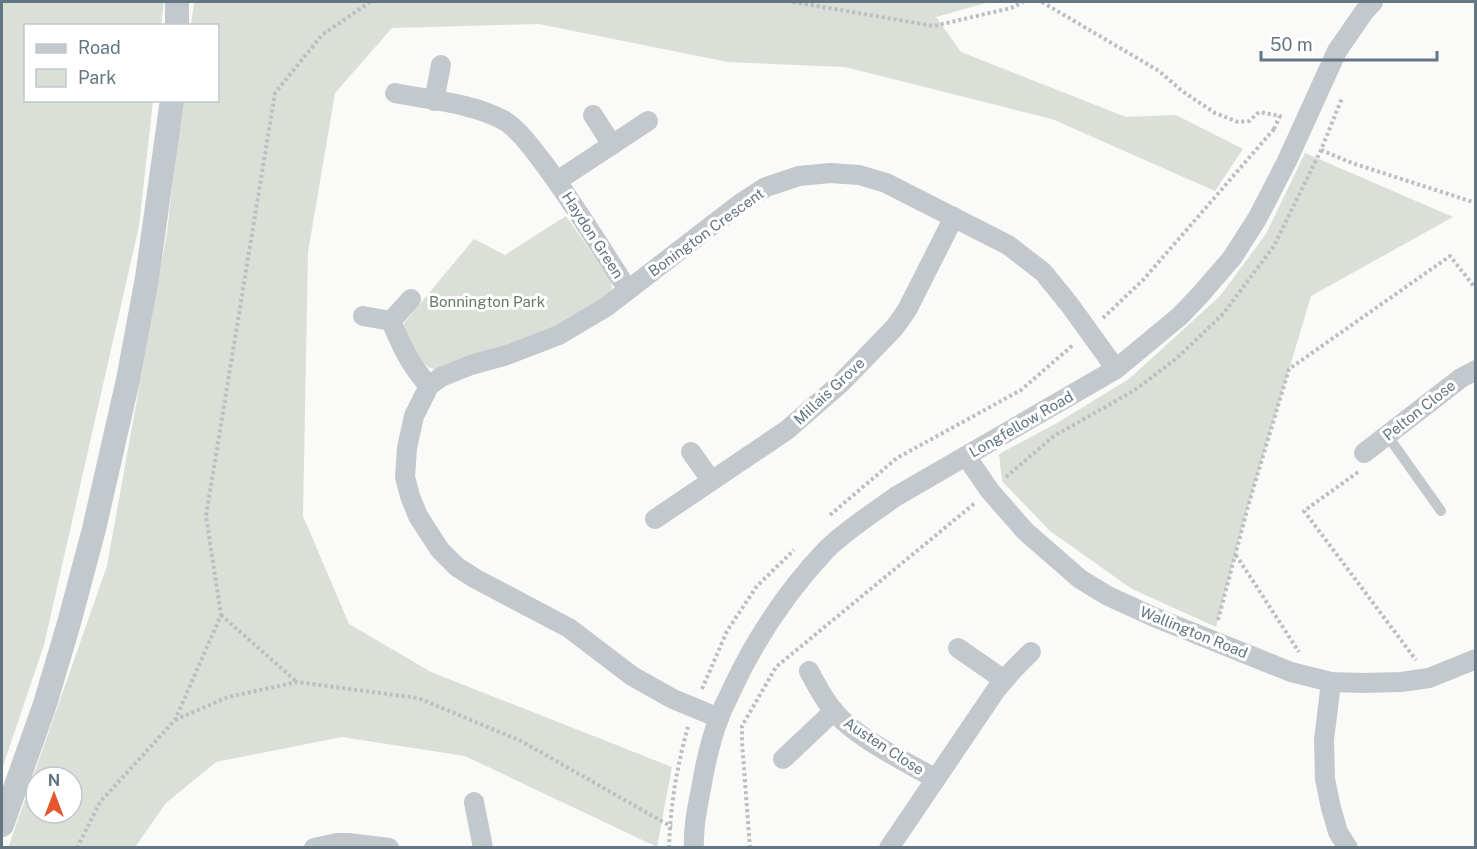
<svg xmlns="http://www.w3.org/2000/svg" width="1477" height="849" viewBox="0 0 1477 849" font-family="'Public Sans',sans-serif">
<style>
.green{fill:#dadfd7;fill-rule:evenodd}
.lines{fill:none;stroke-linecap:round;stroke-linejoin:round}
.path{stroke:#bbbfc2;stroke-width:4;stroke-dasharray:3 3;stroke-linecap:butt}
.service{stroke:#c3c8cc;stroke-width:10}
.minor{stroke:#c3c8cc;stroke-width:20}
.tertiary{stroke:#c3c8cc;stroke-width:24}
.labels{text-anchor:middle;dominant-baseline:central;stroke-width:6;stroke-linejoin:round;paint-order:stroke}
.street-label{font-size:15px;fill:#657683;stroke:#fff}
.park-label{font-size:15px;fill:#687a64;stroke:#fff}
</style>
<rect width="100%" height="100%" fill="#fafaf8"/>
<g class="green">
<polygon points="2,2 164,2 161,25 26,26 26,100 153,101 139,226 44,645 2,769"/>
<path d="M194,2H989L936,17L961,52L1126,117L1176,115L1243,149L1215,191L1052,119L845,67L728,62L539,24L392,28L335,93L308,252L303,516L349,624L431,672L672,767L657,847L465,756L342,737L216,762L166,803L135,847L8,848L107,566L167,232L182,101L218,100V26L191,25ZM36,777H72V813H36Z"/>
<polygon points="1305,153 1453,217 1311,296 1249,503 1216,627 1132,589 1050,531 1002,481 999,454 1057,423 1129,379 1220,296 1266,234"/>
<path d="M566,216L611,280L612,289L605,297L561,325L450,366C446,367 440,369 436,369C419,368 405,339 404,323L474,239L505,255Z"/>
</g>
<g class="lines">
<g class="path">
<polyline points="793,2 934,26 1011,8 1023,2"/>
<polyline points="1042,2 1159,71 1182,91 1215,113 1238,122 1249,121 1259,112 1280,116 1274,129 1276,129"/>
<polyline points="1321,150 1352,163 1476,203"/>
<polyline points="1103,318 1144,279 1274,129"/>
<polyline points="1358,472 1304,511 1416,660"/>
<polyline points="1006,477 1054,436 1135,390 1177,358 1223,314 1274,246 1321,150 1342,98"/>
<polyline points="830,515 897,458 1021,390 1073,345"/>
<polyline points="1236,555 1299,652"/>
<polyline points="221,615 297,682"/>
<polyline points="1218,620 1249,503 1289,369 1450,256 1476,289"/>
<polyline points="702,689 727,631 757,586 794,550"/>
<polyline points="175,720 228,697 297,682 418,698 521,741 672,827"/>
<polyline points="77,848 100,802 175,720 221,615 206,516 275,93 322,35 370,2"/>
<path d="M669,848C670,808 677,765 688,727"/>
<polyline points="750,848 742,742 742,726 776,667 975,503"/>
</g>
<polyline class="service" points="1387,435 1441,511"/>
<g class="minor">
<path d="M395,93C430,100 473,103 505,121C520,131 531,147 542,161C573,202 600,247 628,290"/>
<polyline points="434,101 441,65"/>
<polyline points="593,115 612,145"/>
<polyline points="557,181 648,121"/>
<polyline points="363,316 391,321 411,299"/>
<path d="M391,321C402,347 410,365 429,386"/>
<polyline points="691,452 711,480"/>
<polyline points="1364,453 1461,378 1476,370"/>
<polyline points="966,456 990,491 1025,531 1080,579 1108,596 1154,617 1291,672 1331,682 1363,683 1401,682 1429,678 1476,659"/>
<polyline points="655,519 787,430 841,383 895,327 907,310 954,217"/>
<polyline points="958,648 1004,680"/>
<path d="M809,671C818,688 827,705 841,719C865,742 906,762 936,779"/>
<polyline points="1331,682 1324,740 1325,779 1331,808 1338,832 1348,848"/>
<polyline points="719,718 673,699 632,676 569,628 476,579 457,567 440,550 418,516 410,496 405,477 407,448 414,416 429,386 441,377 471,365 507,355 559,335 606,307 741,203 766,187 799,176 830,173 859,175 886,183 1008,245 1043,272 1069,304 1116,369"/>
<polyline points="783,759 834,711"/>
<polyline points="474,802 483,848"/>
<polyline points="314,848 337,843 348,843 389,848"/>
<path d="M694,848C693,828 697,808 701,789C705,765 710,741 719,718C722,708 728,699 732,689C756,638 787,591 826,550C846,530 872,514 895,497L1116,369L1180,316L1200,295L1232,258L1257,219L1287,161L1337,51L1364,12L1373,2"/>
<polyline points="889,848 996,690 1012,671 1031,652"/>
</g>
<g class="tertiary">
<polyline points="177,26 177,2"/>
<polyline points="2,825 45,704 69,623 94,529 128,380 147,278 172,100"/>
</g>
</g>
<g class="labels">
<g class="street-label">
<text transform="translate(706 232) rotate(-36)">Bonington Crescent</text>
<text transform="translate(593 235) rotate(57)">Haydon Green</text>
<text transform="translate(829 391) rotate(-43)">Millais Grove</text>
<text transform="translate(1419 410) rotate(-38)">Pelton Close</text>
<text transform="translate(1021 424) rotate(-30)">Longfellow Road</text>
<text transform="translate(1194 632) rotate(22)">Wallington Road</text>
<text transform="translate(884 746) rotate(33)">Austen Close</text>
</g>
<g class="park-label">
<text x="487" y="301">Bonnington Park</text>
</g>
</g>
<rect width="1477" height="849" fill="none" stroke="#657683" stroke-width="6"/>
<rect x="24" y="24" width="195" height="78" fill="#ffffff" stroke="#c1c8cd" stroke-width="1.5"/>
<rect x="36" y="44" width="30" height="9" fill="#c3c8cc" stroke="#c1c8cd" stroke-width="1.5"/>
<text x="78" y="54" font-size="18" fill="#657683">Road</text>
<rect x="36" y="69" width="30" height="18" fill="#dadfd7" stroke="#c1c8cd" stroke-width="1.5"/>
<text x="78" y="84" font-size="18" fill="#657683">Park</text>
<g transform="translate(54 795)"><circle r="28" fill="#ffffff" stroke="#c1c8cd" stroke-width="1.5"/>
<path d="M0-4.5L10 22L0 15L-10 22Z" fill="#e4572e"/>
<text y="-9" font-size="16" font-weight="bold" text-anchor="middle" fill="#657683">N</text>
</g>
<path d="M1261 51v9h176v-9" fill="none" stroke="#657683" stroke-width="3"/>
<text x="1270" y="51" font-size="18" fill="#657683" stroke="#ffffff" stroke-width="4.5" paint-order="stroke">50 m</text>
</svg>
